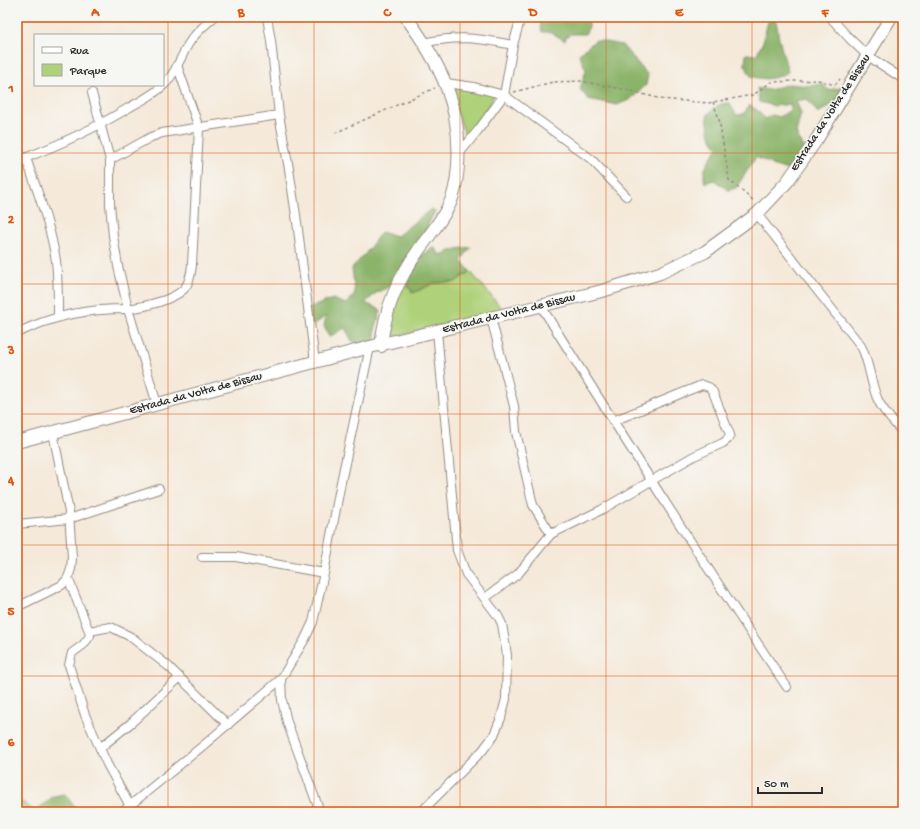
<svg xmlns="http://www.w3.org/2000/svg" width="920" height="829" viewBox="0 0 920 829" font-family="'Gochi Hand',sans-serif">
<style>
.green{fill:#afd179;stroke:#6d7e52}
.forest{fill:#8bb369;stroke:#5b6f4a}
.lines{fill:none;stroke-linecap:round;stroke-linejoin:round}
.street-casing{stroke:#908a82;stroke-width:10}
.secondary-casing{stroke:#908a82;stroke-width:14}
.path{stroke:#908a82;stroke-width:1.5;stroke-dasharray:3 3;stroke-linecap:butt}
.street{stroke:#fff;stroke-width:8}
.secondary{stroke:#fff;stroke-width:12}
.grid{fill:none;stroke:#df570e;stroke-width:1;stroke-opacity:0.55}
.labels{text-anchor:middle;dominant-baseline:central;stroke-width:3;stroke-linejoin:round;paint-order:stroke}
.street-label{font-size:12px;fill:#2b2b2b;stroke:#f6f6f2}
.neatline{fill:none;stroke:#df570e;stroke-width:1.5}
.grid-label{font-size:13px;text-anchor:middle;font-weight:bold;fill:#df570e}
</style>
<rect width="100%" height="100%" fill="#f6f6f2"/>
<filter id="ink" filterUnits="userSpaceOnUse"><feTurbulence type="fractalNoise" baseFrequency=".025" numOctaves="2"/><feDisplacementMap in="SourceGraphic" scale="8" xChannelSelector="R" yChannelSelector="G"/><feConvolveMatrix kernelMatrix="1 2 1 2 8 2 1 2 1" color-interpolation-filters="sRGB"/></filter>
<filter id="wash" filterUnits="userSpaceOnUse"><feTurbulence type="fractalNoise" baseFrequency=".012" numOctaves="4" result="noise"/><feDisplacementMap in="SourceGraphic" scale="16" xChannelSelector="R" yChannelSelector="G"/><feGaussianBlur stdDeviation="0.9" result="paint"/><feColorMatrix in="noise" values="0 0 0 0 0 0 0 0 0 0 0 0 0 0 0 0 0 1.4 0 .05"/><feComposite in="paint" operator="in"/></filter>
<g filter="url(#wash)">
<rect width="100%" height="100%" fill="#f5e9d9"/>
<g class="green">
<polygon points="448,87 496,91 476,131 467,140"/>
<polygon points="470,271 504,311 399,336 391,335 386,328 397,292 405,284 407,284 413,293 434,283 455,282 463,276 468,274"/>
</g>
<g class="forest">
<polygon points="525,17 589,17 589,27 585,34 572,34 566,37 565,41 551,32 542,32 540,22 525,21"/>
<path d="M776,20L779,39L788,72C775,79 766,81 751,76L745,65L746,54L756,55L763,42L768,21Z"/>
<polygon points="596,40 622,45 648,75 646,85 631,99 617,105 588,99 580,89 586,70 579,54"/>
<path d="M789,84L809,86L823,84L828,90L845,87L838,101L818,113L807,99L796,101L801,113L796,133L804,150L791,171L775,166L756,157L736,188L728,190L714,180L705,183C701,170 710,158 718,148L710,136L707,116C713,108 719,103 730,103L736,115L744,114L749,105L757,110L765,119L772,115L780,117L790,110L791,104L775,106L759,102L757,88L769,90Z"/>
<polygon points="431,209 435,211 424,233 396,283 390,287 376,293 365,303 381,310 375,330 375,341 360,344 352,341 345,328 329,337 324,326 326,316 312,326 304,320 306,309 333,299 346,304 355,294 352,268 366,253 381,232 397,236"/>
<polygon points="434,247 440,255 456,249 471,247 461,261 470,271 468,274 463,276 455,282 434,283 413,293 407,284 421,256"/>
<polygon points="65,794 78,812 17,812 17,798 35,811 54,796"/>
</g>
</g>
<g filter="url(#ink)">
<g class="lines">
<defs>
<g id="street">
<polyline points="267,17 271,41 279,115 289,169 297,222 315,362"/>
<polyline points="830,17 850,39 868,56 903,79"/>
<path d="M423,43C459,35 478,38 513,45"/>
<polyline points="446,83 474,87 504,95 591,159 626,196"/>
<polyline points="459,154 479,129 504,95 513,45 521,17"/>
<path d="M26,158C37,190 51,227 56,261C58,279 58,298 58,316"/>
<polyline points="110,160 151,137 162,133 279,115"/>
<path d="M17,161C57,146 94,129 130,107C143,100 156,93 166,83C176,72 181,56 189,43C195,33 205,25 214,17"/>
<path d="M757,214L861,346C870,363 870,383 878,400C884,413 894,422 903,433"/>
<path d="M541,306C621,434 702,562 787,687"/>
<polyline points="491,318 514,406 516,432 533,505 551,534"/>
<path d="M17,333C55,315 86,309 128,309L118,266L113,236L110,204V160L92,93"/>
<path d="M157,404L128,309C144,307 173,300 184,289C190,282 191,273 192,265L199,128L177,65"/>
<polyline points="17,524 69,519 159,489"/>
<polyline points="202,557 236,557 324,573"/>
<polyline points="68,578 89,631 90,636 83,645 72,653 69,665 85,715 107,764 130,806"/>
<polyline points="485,598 518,574 551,534 601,510 694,456 723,443 728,439 730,435 713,392 709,387 702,385 613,421"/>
<polyline points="17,607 62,585 68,578 71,569 72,558 69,512 53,433"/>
<polyline points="89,631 111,627 131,637 168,666 228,725"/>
<polyline points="281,679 282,700 287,722 320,812"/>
<polyline points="100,748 131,723 179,678"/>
<polyline points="122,812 205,744 281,679 305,639 313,622 324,573 341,482 370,347"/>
<polyline points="421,812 483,750 494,735 501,718 506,699 507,655 502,624 498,616 466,574 457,550 437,331"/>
</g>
<g id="secondary">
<path d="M381,346C385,308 397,281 418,251C428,237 439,224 447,209C455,196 457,179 458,165C462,106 440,63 406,17"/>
<polyline points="17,442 370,347 602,291 660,273 705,252 757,214 787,182 817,139 891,17"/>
</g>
</defs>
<use href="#street" class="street-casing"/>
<use href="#secondary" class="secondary-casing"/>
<g class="path">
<polyline points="514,92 553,82 580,81 628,90 661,99 708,103 753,95 771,82 818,80 835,85 840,79"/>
<polyline points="713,102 719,119 729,180 755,202"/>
<polyline points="335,133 435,88"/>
</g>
<use href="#street" class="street"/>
<use href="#secondary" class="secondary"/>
</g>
</g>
<path class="grid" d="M168,17V812M314,17V812M460,17V812M606,17V812M752,17V812M17,153H903M17,284H903M17,414H903M17,545H903M17,676H903"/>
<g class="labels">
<g class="street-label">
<text transform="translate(831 113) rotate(-57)">Estrada da Volta de Bissau</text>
<text transform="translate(509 314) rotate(-14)">Estrada da Volta de Bissau</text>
<text transform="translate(196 394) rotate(-15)">Estrada da Volta de Bissau</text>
</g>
</g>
<rect width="920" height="829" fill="none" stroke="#f6f6f2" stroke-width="44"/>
<rect x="34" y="34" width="130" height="52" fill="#f6f6f2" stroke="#a5a5a2"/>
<rect x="42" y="47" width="20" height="6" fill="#ffffff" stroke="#a5a5a2"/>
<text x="70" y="54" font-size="12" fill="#2b2b2b">Rua</text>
<rect x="42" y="64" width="20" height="12" fill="#afd179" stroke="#a5a5a2"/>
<text x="70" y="74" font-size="12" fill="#2b2b2b">Parque</text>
<path d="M758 787v6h64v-6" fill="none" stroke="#2b2b2b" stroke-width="2"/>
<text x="764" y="787" font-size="12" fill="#2b2b2b" stroke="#f6f6f2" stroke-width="3" paint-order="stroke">50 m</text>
<rect x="22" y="22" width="876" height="785" class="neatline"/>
<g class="grid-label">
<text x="95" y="16">A</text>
<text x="241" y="16">B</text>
<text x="387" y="16">C</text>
<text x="533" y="16">D</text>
<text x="679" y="16">E</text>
<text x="825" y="16">F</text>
<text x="11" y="92">1</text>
<text x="11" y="223">2</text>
<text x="11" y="354">3</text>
<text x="11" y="484">4</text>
<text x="11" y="615">5</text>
<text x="11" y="746">6</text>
</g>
</svg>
